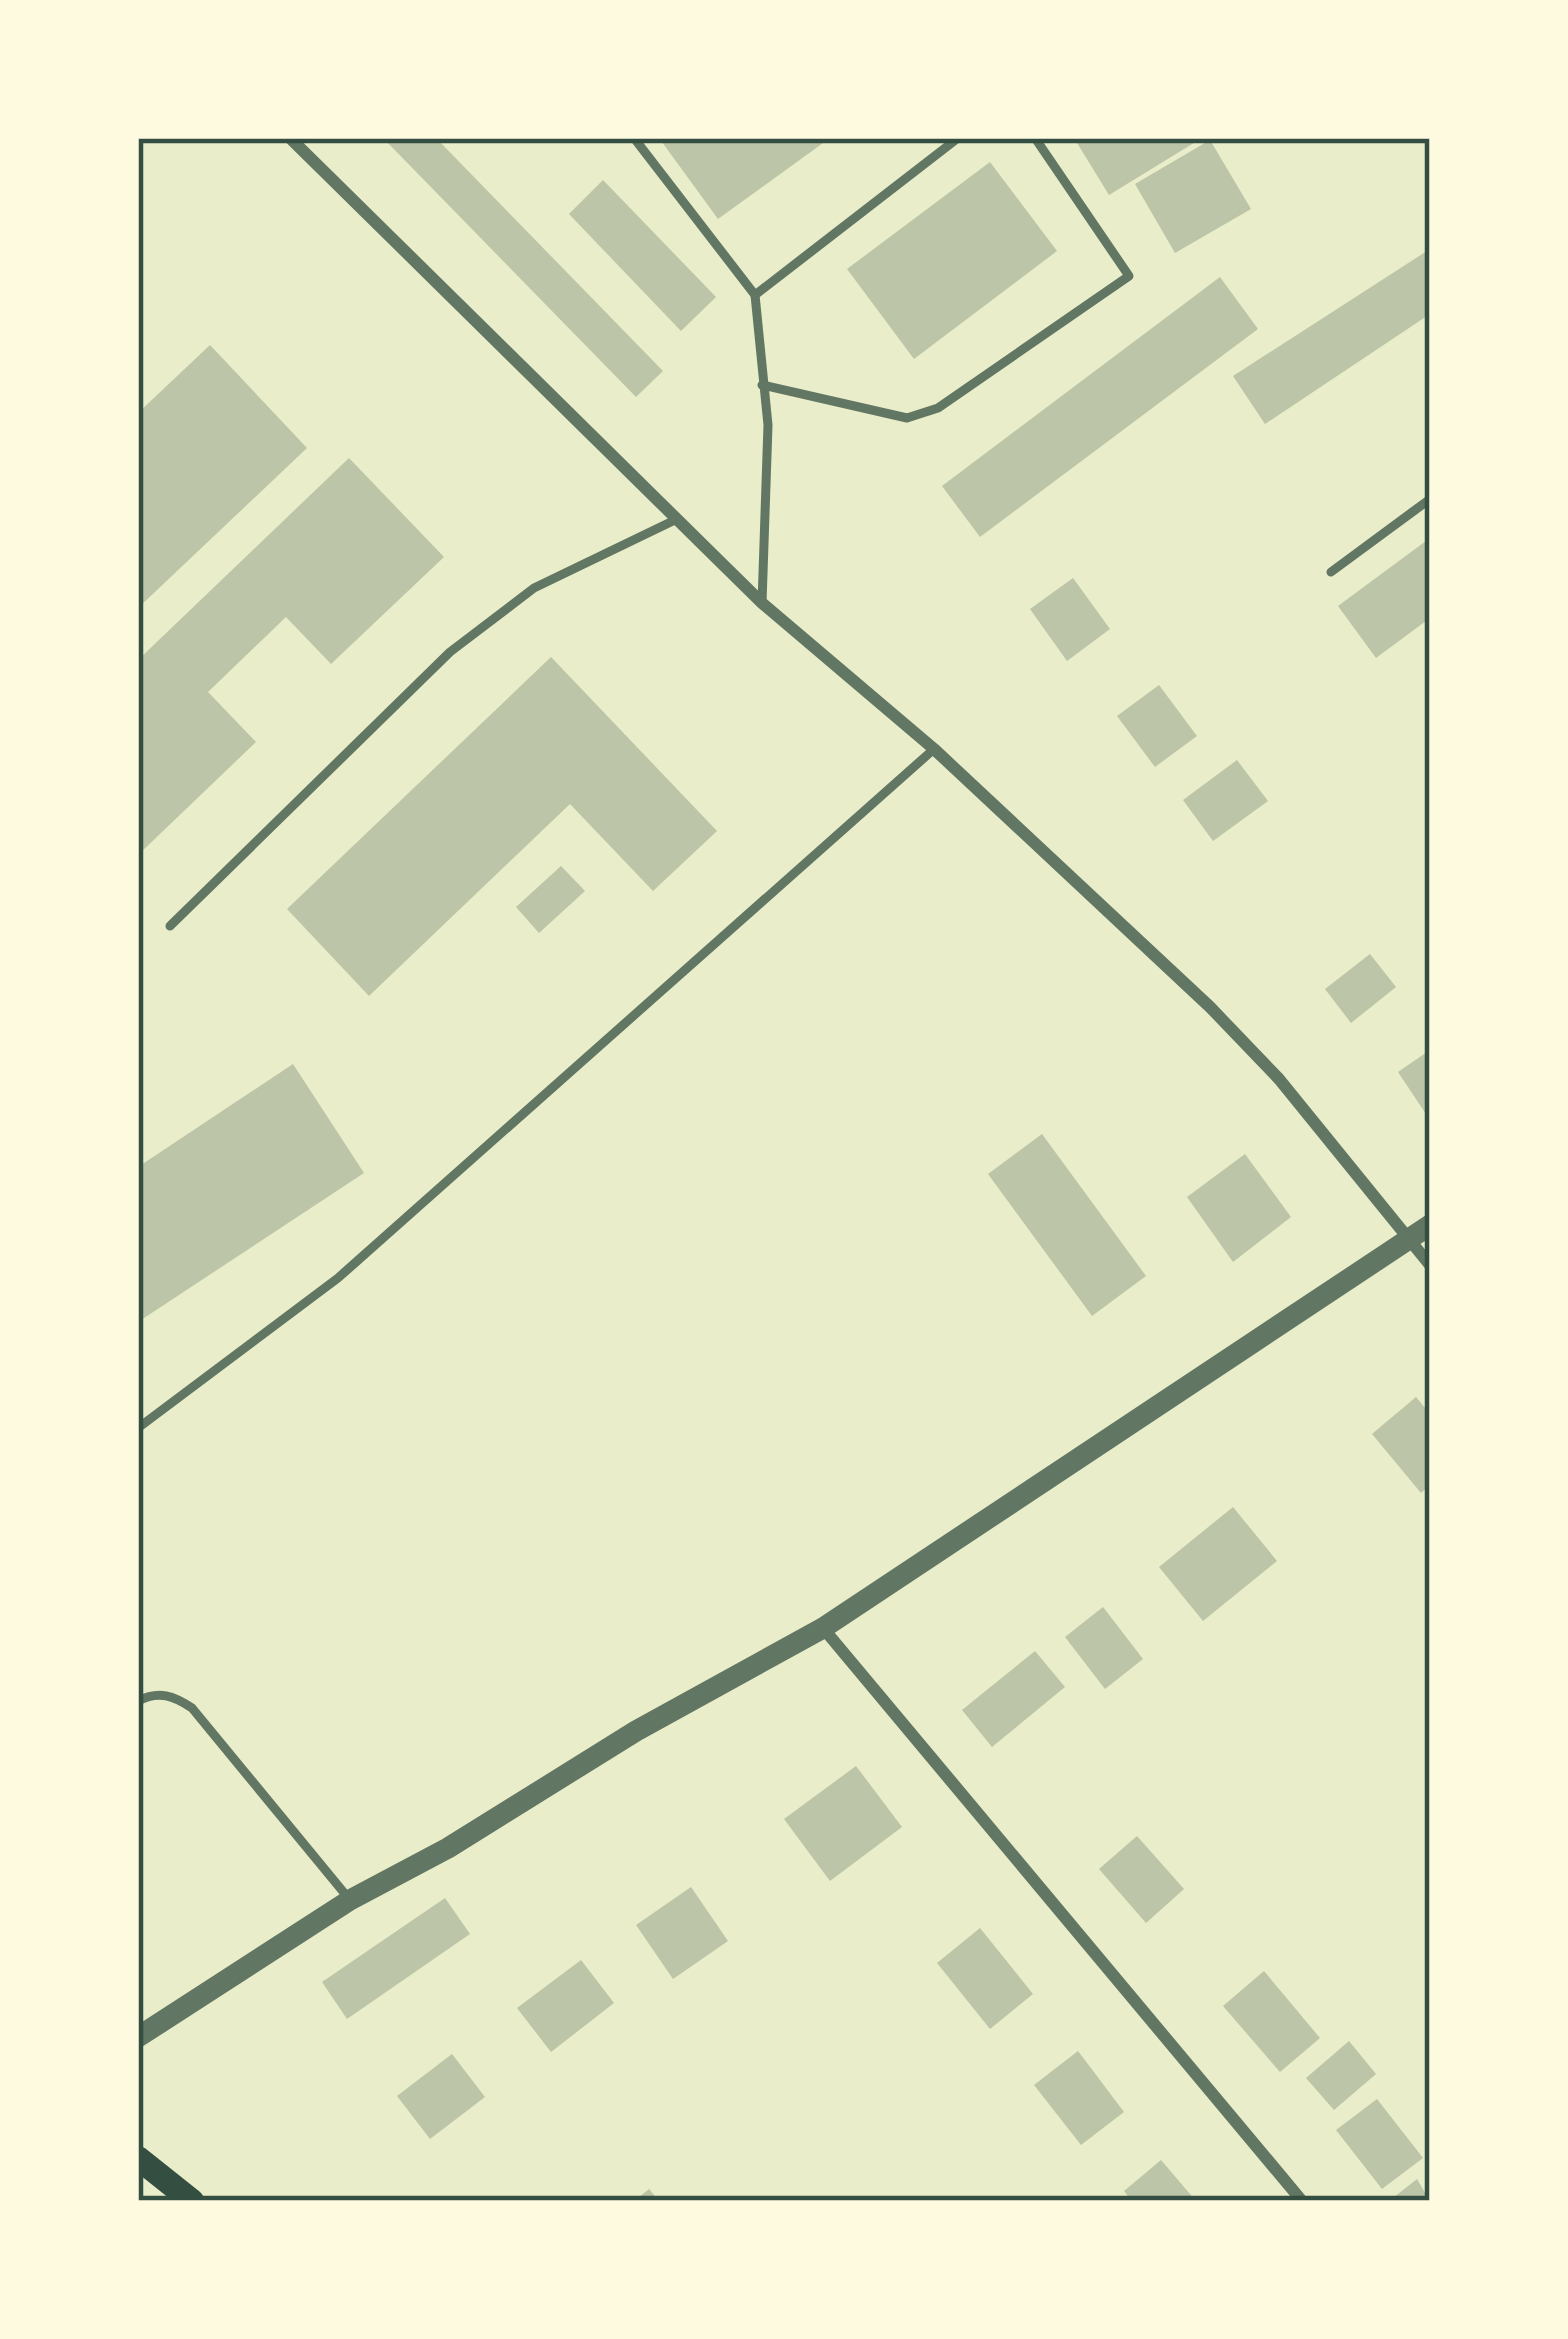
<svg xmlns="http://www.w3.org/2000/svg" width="1568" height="2339" viewBox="0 0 1568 2339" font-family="'Noto Sans',sans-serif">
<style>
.building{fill:#bcc5a7}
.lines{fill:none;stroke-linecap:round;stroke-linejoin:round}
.service{stroke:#617663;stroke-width:9}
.minor{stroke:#617663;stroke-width:12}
.tertiary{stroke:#617663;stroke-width:21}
.secondary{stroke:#344e41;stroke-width:24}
.neatline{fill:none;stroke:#344e41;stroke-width:4.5}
</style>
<rect width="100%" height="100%" fill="#e9edc9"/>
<g class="building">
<polygon points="383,138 436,138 663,371 636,397"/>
<polygon points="659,138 830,138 718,219"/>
<polygon points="1074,138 1202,138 1109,195"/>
<polygon points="1210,140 1251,209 1175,253 1135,184"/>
<polygon points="990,162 1057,251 914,359 847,269"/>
<polygon points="603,180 716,297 681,331 569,214"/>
<polygon points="1430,249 1430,314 1265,424 1233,376"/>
<polygon points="1220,277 1258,329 980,537 942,486"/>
<polygon points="210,345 307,448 138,608 138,413"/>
<polygon points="349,458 444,557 331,664 286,617 208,692 256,742 138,855 138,660"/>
<polygon points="1430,538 1430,618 1376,658 1338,606"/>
<polygon points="1073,578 1110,629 1067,661 1030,609"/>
<polygon points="551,657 717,831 653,891 570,804 369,996 287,909"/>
<polygon points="1159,685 1197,736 1155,767 1117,716"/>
<polygon points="1237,760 1268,801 1213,841 1183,800"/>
<polygon points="561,866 585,891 539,933 516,907"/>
<polygon points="1370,954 1396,987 1351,1023 1325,989"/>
<polygon points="1430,1050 1430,1120 1398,1072"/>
<polygon points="293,1064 364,1173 138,1322 138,1167"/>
<polygon points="1042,1134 1146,1276 1092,1316 988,1174"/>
<polygon points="1245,1154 1291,1217 1233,1262 1187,1197"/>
<polygon points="1416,1397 1430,1414 1430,1485 1421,1493 1372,1434"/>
<polygon points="1233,1507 1277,1561 1203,1621 1159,1567"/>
<polygon points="1103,1607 1143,1659 1105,1689 1065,1637"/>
<polygon points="1035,1651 1065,1687 992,1747 962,1710"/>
<polygon points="856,1766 902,1827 830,1881 784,1819"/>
<polygon points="1137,1836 1184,1889 1146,1923 1099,1869"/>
<polygon points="691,1887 728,1941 673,1979 636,1925"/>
<polygon points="445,1898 470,1934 347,2019 322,1982"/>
<polygon points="980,1928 1033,1994 990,2029 937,1963"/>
<polygon points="581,1960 614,2003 551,2052 517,2008"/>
<polygon points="1264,1971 1320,2038 1280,2072 1223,2006"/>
<polygon points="1349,2041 1376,2074 1334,2110 1306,2078"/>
<polygon points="1078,2051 1124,2112 1081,2145 1034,2085"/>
<polygon points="452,2054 485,2097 430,2139 397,2096"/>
<polygon points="1377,2099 1423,2158 1382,2189 1336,2130"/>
<polygon points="1161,2160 1196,2201 1132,2201 1124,2191"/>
<polygon points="1417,2179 1430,2201 1389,2201"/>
<polygon points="649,2189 659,2201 634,2201"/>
</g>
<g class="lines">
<g class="service">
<polyline points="634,138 755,295 768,425 762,603"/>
<polyline points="755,295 958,138"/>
<polyline points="762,385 907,418 938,408 1129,276 1035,138"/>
<polyline points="1331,572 1430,499"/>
<polyline points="170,926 450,652 534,588 677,519"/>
<polyline points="138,1428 338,1278 934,749"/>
<path d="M138,1701C159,1690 174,1696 192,1708L350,1900"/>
</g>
<g class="minor">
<polyline points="290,138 762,603 934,749 1210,1007 1279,1079 1430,1265"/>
<polyline points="823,1628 1302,2201"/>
</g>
<polyline class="tertiary" points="138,2037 350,1900 448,1848 636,1731 823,1628 1430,1225"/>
<polyline class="secondary" points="138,2158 192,2201"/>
</g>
<rect width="1568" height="2339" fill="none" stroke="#fefae0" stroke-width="282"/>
<rect x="141" y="141" width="1286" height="2057" class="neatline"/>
</svg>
